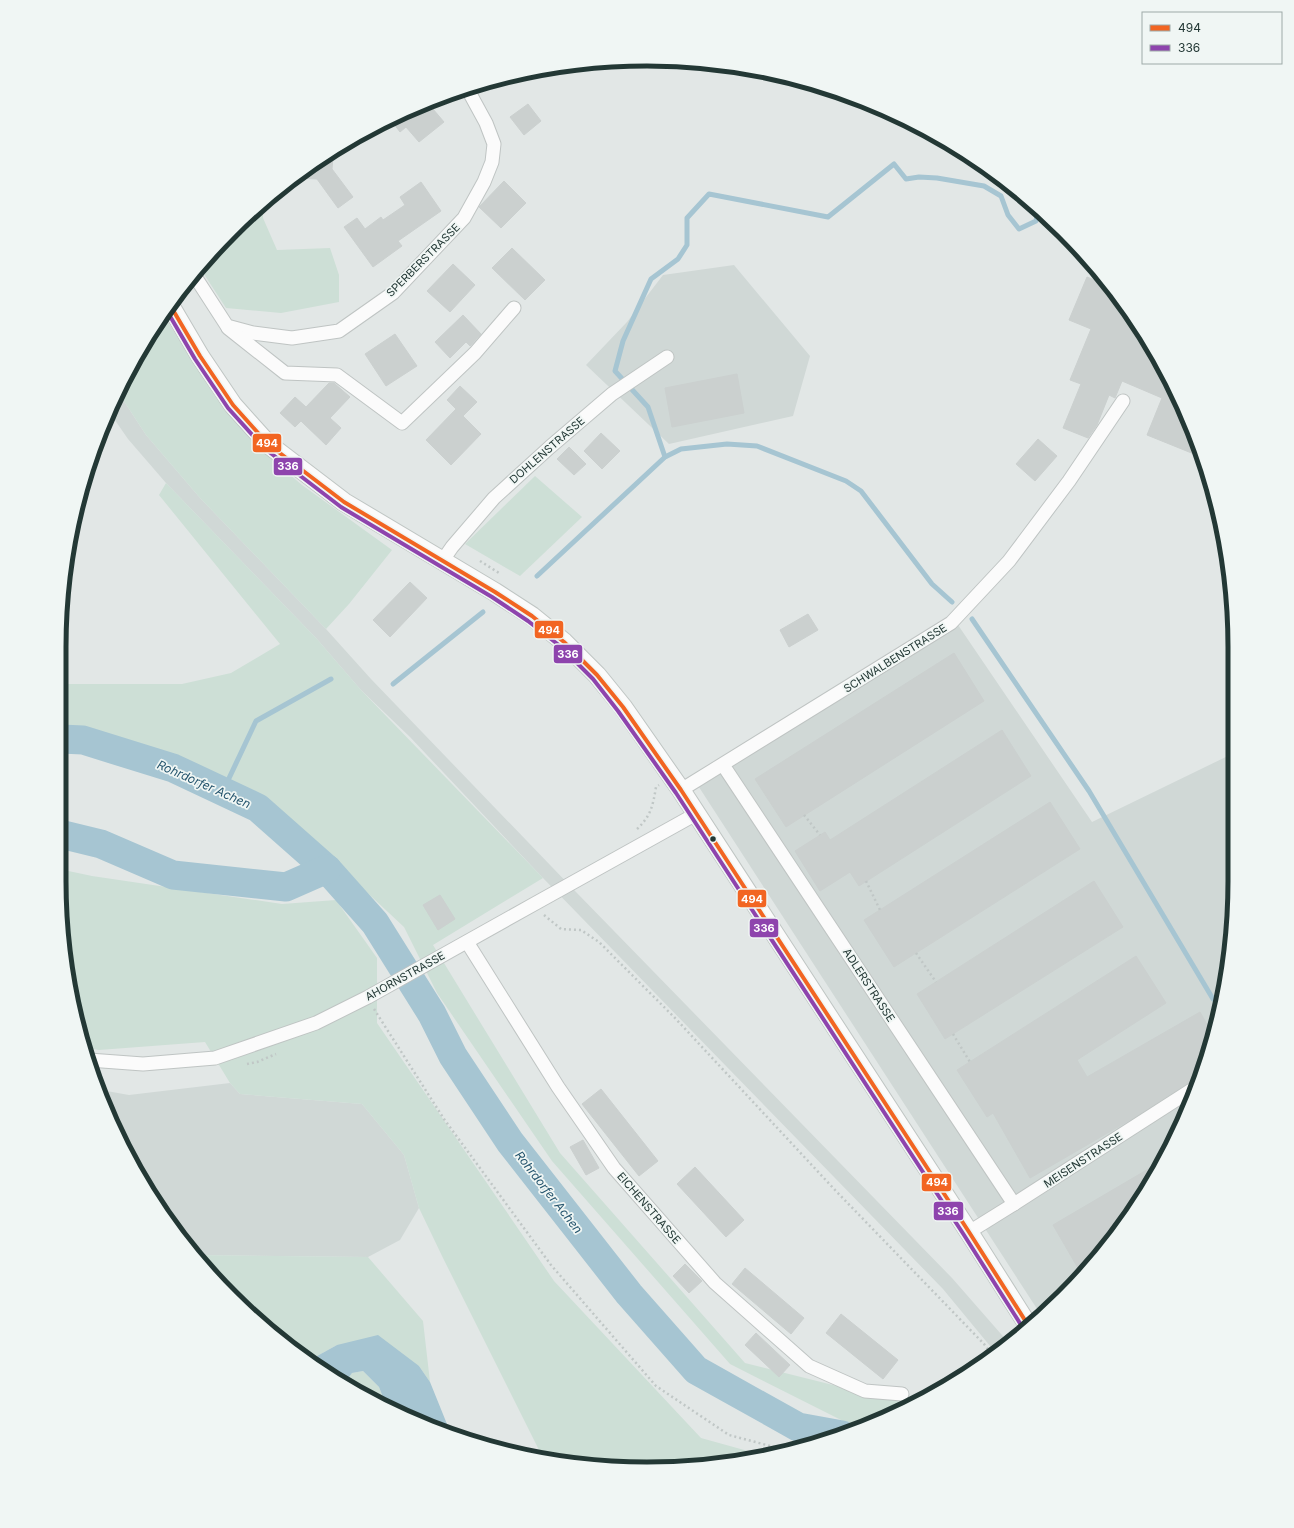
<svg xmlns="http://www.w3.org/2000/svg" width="1294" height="1528" viewBox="0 0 1294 1528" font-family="Inter,sans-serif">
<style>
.built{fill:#d0d8d6}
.green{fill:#cddfd6}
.water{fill:#a6c5d2}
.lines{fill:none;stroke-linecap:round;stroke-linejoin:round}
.stream{stroke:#a6c5d2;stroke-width:5}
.river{stroke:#a6c5d2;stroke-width:29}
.building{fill:#cbd0cf;stroke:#cbd0cf}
.street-casing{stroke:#bfc4c3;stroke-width:15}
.secondary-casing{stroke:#bfc5c3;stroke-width:20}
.path{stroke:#c0c7c6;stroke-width:2.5;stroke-dasharray:2 3;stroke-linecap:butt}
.street{stroke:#fbfbfb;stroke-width:13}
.secondary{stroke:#fbfbfb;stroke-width:18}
.bus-1-casing{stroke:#f0f6f4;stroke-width:7}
.bus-2-casing{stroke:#f0f6f4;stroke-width:7}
.bus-1{stroke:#f26522;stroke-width:4}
.bus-2{stroke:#8e44ad;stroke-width:4}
.bus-dot{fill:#233835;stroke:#f0f6f4;stroke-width:1.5}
.labels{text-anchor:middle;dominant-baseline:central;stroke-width:3.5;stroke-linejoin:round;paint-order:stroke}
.street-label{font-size:11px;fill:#233835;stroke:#f0f6f4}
.water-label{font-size:12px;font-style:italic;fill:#24546d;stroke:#f0f6f4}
.rim{fill:none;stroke:#233835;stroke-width:5}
.line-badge{stroke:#f0f6f4;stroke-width:1.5}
.badge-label{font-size:11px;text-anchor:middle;font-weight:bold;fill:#fff}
</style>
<rect width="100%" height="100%" fill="#e2e7e6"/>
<g class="built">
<polygon points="734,265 810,356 793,416 669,444 586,365 627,322 663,275"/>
<polygon points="118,392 146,435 201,499 326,629 371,679 576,892 952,1278 1008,1342 995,1352 943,1289 543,878 410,737 361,690 316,638 166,483 128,439 110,413"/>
<polygon points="956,622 1092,822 1234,753 1234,920 1224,995 1204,1070 1156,1175 1113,1239 1063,1297 1041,1315 695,781"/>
<polygon points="230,1083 240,1094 362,1104 404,1155 419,1208 400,1240 368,1257 194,1255 158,1208 120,1141 101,1090 129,1095"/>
</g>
<g class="green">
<polygon points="263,202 263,218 277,250 330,248 339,275 339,302 281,313 226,308 200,268"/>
<polygon points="164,316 215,396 255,445 302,485 392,550 349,604 326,629 201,499 146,435 118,392"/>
<polygon points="535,476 582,517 520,576 465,544"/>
<path d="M166,483L316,638L361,690L543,878L433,945L560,1153L745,1363L909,1404C895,1412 871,1429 855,1427L730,1364L552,1161L437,993L404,927L268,800L75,737L61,734L62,684H182L231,673L280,644L159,495Z"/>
<polygon points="59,869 92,876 282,904 336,900 377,958 377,1023 554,1281 701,1438 766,1456 724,1464 647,1469 570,1464 543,1458 443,1258 419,1208 404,1155 362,1104 240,1094 230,1083 205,1042 99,1050 84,1047 79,1033 64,958"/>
<polygon points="194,1255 368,1257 423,1321 430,1382 419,1366 337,1345 308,1361 259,1323 205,1269"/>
<polygon points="363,1371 379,1387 386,1405 345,1383 352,1373"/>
</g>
<polygon class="water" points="378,1335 419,1366 430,1382 451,1434 422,1424 386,1405 379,1387 363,1371 352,1373 345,1383 320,1370 308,1361 337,1345"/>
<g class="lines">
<g class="stream">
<polyline points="665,457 648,407 615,371 623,341 651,279 678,259 687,245 687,218 709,194 828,217 894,164 906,179 919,177 937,178 984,186 1001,196 1008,215 1019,229 1036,221 1038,211"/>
<polyline points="537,576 665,457 681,449 727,444 757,446 846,481 861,491 932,584 952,602"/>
<polyline points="972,619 1089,791 1213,999"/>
<polyline points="393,684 483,612"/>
<polyline points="223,791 256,721 331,679"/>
</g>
<g class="river">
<polyline points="61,739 83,740 173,768 258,808 327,869 375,923 432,1014 453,1056 510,1142 629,1294 696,1370 798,1427 842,1435"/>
<polyline points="60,834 101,844 173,875 286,887 327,869"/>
</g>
</g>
<g class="building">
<polygon points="427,102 444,122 419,142 406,127 400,132 391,120"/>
<polygon points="528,104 541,121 524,135 510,117"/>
<polygon points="323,156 333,157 332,169 353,197 338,208 317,179 294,178"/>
<polygon points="504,181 526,203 501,228 479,207"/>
<polygon points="421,182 441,211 398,241 402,246 373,267 344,227 357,218 365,229 381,217 383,220 405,205 400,197"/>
<polygon points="512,248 545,280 525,300 492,268"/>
<polygon points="453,264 475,285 450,312 427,291"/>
<polygon points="1087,277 1107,285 1136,321 1190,422 1197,445 1194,454 1147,435 1162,398 1122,381 1115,398 1109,395 1097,425 1088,438 1063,428 1081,384 1070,380 1091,329 1069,320"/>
<polygon points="463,315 481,334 470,346 466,342 450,358 435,342"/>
<polygon points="395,334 417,366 386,386 365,354"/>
<polygon points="737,374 744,413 672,427 665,388"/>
<polygon points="329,383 334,383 350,397 330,418 341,428 326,445 301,421 295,427 280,413 295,397 306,407"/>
<polygon points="460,386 477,402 463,416 447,400"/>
<polygon points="456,409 481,434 451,465 426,440"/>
<polygon points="601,433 620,451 602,469 584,451"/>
<polygon points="1038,439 1057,456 1035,481 1016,464"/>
<polygon points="569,447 586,464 574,475 557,459"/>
<polygon points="410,582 427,598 390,637 373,620"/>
<polygon points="808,614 818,630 789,647 780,630"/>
<polygon points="954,653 984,701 786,827 755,779"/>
<polygon points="1002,730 1031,776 859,886 850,872 820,891 795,851 825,832 830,840"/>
<polygon points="1050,802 1080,849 894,967 864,920"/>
<polygon points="1094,881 1123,927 945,1039 917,994"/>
<polygon points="440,895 455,919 438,930 423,905"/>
<polygon points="1136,956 1166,1003 1077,1060 1087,1077 1200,1012 1213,1035 1204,1070 1200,1079 1192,1080 1135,1117 1030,1178 993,1113 987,1117 957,1070"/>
<polygon points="601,1089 658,1161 639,1176 582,1104"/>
<polygon points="583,1140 599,1168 586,1175 570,1147"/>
<polygon points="1162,1161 1156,1175 1113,1239 1082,1275 1053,1225"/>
<polygon points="695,1167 744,1220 726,1237 677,1184"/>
<polygon points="685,1264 702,1281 689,1293 673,1276"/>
<polygon points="745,1268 804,1318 791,1334 732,1284"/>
<polygon points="841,1314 898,1360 883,1379 826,1333"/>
<polygon points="756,1333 790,1365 779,1377 745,1345"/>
</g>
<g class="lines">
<defs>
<g id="street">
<polyline points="194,275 227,326 253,333 292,338 339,331 393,293 464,218 484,182 492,162 494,144 486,123 468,90"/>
<polyline points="228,328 285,373 337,375 402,423 475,353 514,308"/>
<polyline points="443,560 452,547 494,498 550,447 612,394 667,357"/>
<polyline points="723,765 1014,1204"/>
<polyline points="681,790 951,623 1009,561 1069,481 1123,401"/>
<polyline points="467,942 558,1087 614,1168 715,1283 809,1366 865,1391 902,1394"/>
<polyline points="89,1060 143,1064 215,1058 316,1023 368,997 536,903 696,814"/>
<polyline points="969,1232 1014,1204 1196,1087"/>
</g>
<polyline id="secondary" points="170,305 200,356 233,405 268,444 344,502 495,592 532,616 564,642 597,675 623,707 681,790 969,1232 1028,1325"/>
</defs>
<use href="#street" class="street-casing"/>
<use href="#secondary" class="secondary-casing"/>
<g class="path">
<polyline points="480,561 499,573"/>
<polyline points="804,815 820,835"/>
<path d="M637,829C651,816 653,805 656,787L659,785"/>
<polyline points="866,881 880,910"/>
<polyline points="544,915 561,929 581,930 599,942 675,1018 835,1190 984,1344 992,1355"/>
<polyline points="916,953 936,982"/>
<polyline points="374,1009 444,1119 551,1265 656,1386 729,1435 789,1451"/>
<polyline points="953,1034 970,1062"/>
<polyline points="247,1064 257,1062 276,1054"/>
</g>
<use href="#street" class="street"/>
<use href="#secondary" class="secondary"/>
<defs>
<polyline id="bus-1" points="170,305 200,356 233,405 268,444 344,502 495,592 532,616 564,642 597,675 623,707 681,790 969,1232 1028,1325"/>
<polyline id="bus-2" points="167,311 195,359 228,408 264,448 341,507 492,597 528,621 560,646 593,679 618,711 676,793 964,1235 1023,1328"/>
</defs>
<use href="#bus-1" class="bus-1-casing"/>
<use href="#bus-2" class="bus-2-casing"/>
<use href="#bus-1" class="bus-1"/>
<use href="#bus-2" class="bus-2"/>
</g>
<circle class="bus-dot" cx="713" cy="839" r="3.5"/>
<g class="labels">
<g class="street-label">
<text transform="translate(423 260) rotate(-45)">SPERBERSTRASSE</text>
<text transform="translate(547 450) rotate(-41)">DOHLENSTRASSE</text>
<text transform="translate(895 658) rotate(-32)">SCHWALBENSTRASSE</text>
<text transform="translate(405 976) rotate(-29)">AHORNSTRASSE</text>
<text transform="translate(869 985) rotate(57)">ADLERSTRASSE</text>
<text transform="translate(1083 1160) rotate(-33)">MEISENSTRASSE</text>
<text transform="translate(649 1208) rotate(49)">EICHENSTRASSE</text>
</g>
<g class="water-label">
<text transform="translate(204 784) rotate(24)">Rohrdorfer Achen</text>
<text transform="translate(549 1192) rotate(52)">Rohrdorfer Achen</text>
</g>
</g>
<path d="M0 0H1294V1528H0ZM647 66H647A581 581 0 0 1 1228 647V881A581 581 0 0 1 647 1462H647A581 581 0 0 1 66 881V647A581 581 0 0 1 647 66Z" fill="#f0f6f4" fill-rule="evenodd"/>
<path class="rim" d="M647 66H647A581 581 0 0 1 1228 647V881A581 581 0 0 1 647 1462H647A581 581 0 0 1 66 881V647A581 581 0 0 1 647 66Z"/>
<g class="line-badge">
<rect x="252" y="433" width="30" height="20" rx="4" fill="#f26522"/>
<rect x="273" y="457" width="30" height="19" rx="4" fill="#8e44ad"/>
<rect x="534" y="620" width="30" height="19" rx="4" fill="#f26522"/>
<rect x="553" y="644" width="30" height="20" rx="4" fill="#8e44ad"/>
<rect x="737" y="889" width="30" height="19" rx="4" fill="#f26522"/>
<rect x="749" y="918" width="30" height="20" rx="4" fill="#8e44ad"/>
<rect x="921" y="1173" width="31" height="19" rx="4" fill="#f26522"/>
<rect x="933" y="1201" width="31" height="20" rx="4" fill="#8e44ad"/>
</g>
<g class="badge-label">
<text x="267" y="447">494</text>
<text x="288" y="470">336</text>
<text x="549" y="634">494</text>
<text x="568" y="658">336</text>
<text x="752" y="903">494</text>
<text x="764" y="932">336</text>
<text x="937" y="1186">494</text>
<text x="948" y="1215">336</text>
</g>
<rect x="1142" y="12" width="140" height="52" fill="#f0f6f4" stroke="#9eaaa8"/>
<rect x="1150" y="25" width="20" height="6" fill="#f26522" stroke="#9eaaa8"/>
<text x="1178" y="32" font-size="12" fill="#233835">494</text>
<rect x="1150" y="45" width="20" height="6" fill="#8e44ad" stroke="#9eaaa8"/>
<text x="1178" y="52" font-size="12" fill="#233835">336</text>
</svg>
